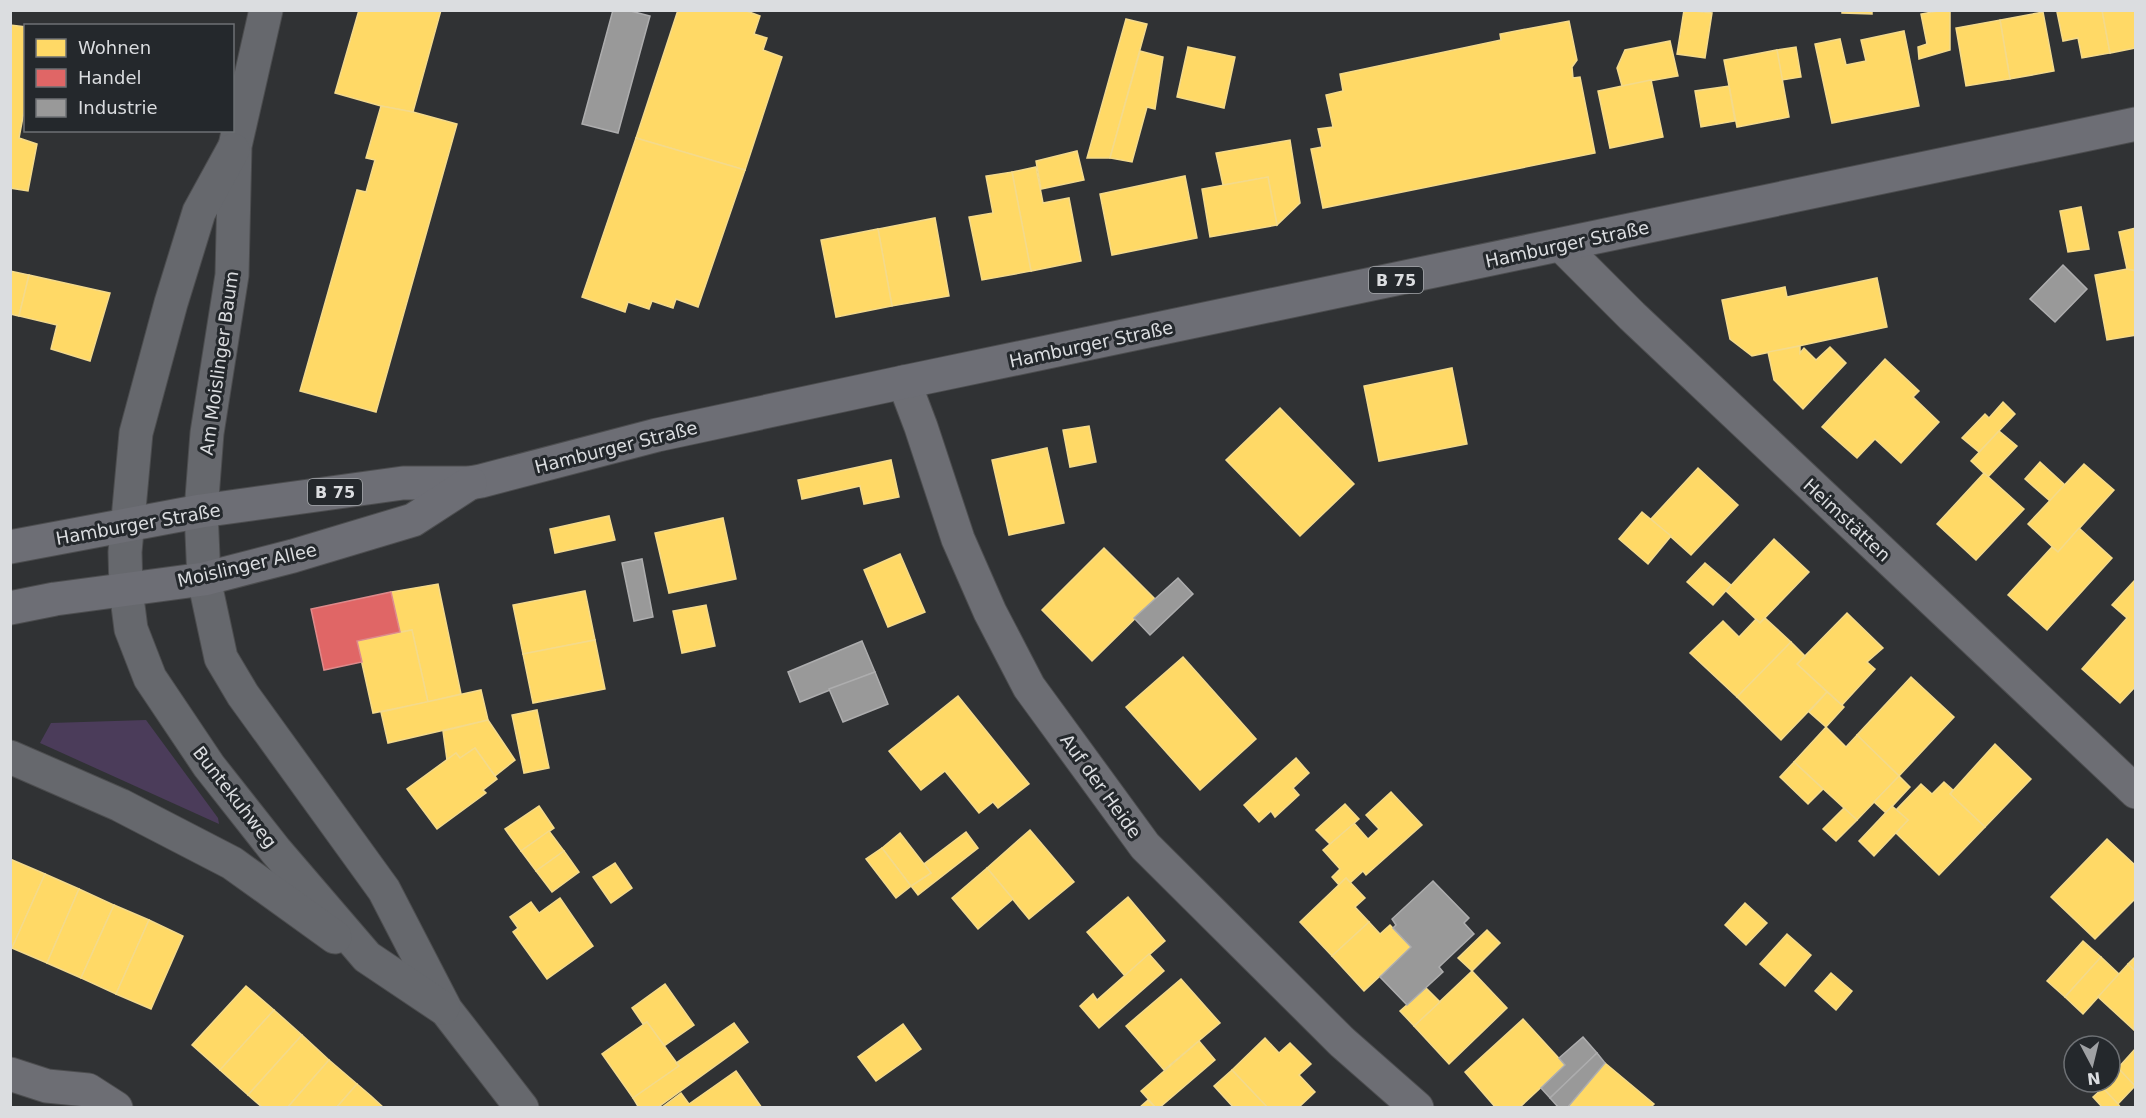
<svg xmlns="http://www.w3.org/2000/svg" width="2146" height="1118" viewBox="0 0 2146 1118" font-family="'DejaVu Sans',sans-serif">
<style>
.green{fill:#4b3c5a}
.homes{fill:#ffd966;stroke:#f4da8b;stroke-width:1.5}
.shops{fill:#e06666;stroke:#de8a8b;stroke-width:1.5}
.industry{fill:#999;stroke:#adadae;stroke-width:1.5}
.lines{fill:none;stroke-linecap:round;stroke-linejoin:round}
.street-casing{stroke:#4c4d4f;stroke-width:35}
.secondary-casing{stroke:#4c4d4f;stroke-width:35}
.primary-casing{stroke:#4c4d4f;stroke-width:35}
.street{stroke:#6d6e74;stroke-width:33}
.secondary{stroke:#66686d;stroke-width:33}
.primary{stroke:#6d6e75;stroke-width:33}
.labels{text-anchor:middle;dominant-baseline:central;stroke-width:6;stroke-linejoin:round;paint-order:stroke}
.shield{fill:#24282c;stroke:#a4a7aa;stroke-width:1.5}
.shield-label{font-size:16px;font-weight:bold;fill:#dbdde0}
.street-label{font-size:18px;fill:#dbdde0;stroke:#24282c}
</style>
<rect width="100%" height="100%" fill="#303234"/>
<polygon class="green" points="146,720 218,818 219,824 40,743 51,723"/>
<g class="homes">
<polygon points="359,10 441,10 413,112 381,106 335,93"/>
<polygon points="678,10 744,10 760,16 754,34 767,38 763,50 782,57 745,170 636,138"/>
<polygon points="1684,10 1712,13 1705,58 1677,54"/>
<polygon points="1842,10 1872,10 1872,14 1842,13"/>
<polygon points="1943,10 1950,10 1950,50 1919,59 1918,47 1927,44 1921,14"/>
<polygon points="2065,10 2102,10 2110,53 2082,58 2078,38 2063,41 2057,12"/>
<polygon points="2102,10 2136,10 2136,48 2110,53"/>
<polygon points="2043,12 2054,71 2010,79 2000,20"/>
<polygon points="1126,19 1147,24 1110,158 1087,158"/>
<polygon points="2000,20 2010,79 1966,86 1956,28"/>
<polygon points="1569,21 1577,60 1572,67 1573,78 1580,77 1595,153 1323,208 1311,149 1322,147 1318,129 1333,127 1326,95 1343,91 1340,74 1501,40 1500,34"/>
<polygon points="10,25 26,27 26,101 19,138 37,144 28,191 10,188"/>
<polygon points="1904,31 1919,106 1832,123 1815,44 1840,39 1846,65 1866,61 1861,40"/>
<polygon points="1670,41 1678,76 1622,86 1617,68 1625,50"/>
<polygon points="1188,47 1235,57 1224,108 1177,97"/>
<polygon points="1796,47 1801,77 1782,80 1777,50"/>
<polygon points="1777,50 1789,117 1737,127 1724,60"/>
<polygon points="1140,51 1163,57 1155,109 1147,107 1132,162 1110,158"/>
<polygon points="1651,80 1663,137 1610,148 1598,91"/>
<polygon points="1729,86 1735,121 1701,127 1695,91"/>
<polygon points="381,106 413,112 457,124 376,412 300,391 357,190 366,192 375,160 366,158"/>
<polygon points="636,138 745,170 698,307 676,299 673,308 652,301 649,309 628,302 625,312 582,297"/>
<polygon points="1290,140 1300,203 1277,225 1268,177 1223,185 1216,153"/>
<polygon points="1077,151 1084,180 1041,189 1036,161"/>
<polygon points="1036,167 1043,203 1069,198 1081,261 1031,271 1012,172"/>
<polygon points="1012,172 1031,271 982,280 969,217 993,213 986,176"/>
<polygon points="1185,176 1197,238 1112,255 1100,194"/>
<polygon points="1268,177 1277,225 1210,237 1202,189"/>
<polygon points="2081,207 2089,249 2068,252 2060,211"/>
<polygon points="935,218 949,296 892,306 878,229"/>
<polygon points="2136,228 2136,271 2127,269 2119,232"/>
<polygon points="878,229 892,306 836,317 821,240"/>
<polygon points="2127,269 2136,271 2136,335 2107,340 2095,275"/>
<polygon points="10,271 29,275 19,316 10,314"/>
<polygon points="29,275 110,293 90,361 51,349 57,325 19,316"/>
<polygon points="1877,278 1887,327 1752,356 1730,339 1722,300 1785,287 1787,297"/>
<polygon points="1800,346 1800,353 1804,348 1816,360 1830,347 1846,363 1803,409 1774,380 1768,352"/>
<polygon points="1885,359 1919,391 1913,397 1939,422 1901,463 1875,439 1857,458 1822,427"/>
<polygon points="1452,368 1467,444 1379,461 1364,386"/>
<polygon points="2003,402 2015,414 1979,452 1962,438 1985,414 1989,418"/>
<polygon points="1280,408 1354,484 1300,536 1226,460"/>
<polygon points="1089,426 1096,462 1070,467 1063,430"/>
<polygon points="1999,431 2017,446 1988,477 1971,461"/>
<polygon points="1047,448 1064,523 1009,535 992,460"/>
<polygon points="891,460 899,497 864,504 860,486 802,499 798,480"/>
<polygon points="2040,462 2065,485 2050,501 2025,479"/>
<polygon points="2084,464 2114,490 2058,552 2028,524"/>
<polygon points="1698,468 1738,505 1691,555 1651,519"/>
<polygon points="1984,473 2024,509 1976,560 1937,524"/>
<polygon points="1642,512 1671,536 1648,564 1619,539"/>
<polygon points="609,516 615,540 555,553 550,529"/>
<polygon points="723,518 736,579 669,593 655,533"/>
<polygon points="2079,528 2112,558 2047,630 2008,595 2052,547 2058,552"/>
<polygon points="1774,539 1809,572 1760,623 1726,591"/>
<polygon points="1104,548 1155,599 1092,661 1042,610"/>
<polygon points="900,554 925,612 888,627 864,570"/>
<polygon points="1705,563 1731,585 1713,605 1687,582"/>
<polygon points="2136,579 2136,686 2120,703 2082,669 2127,618 2112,605"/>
<polygon points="438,584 461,694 428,702 412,630 400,632 391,592"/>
<polygon points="585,591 595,640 523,654 513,605"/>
<polygon points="706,605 715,646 682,653 673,611"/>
<polygon points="1847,613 1883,648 1867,662 1875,669 1842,705 1797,664"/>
<polygon points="1765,618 1791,642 1737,697 1690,653 1723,621 1739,637 1756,619 1760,623"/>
<polygon points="412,630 428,702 373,713 357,641"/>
<polygon points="595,640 605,689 533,703 523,654"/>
<polygon points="1791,642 1805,656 1797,664 1827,692 1781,740 1737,697"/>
<polygon points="1183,657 1256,739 1200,790 1126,707"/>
<polygon points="1911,677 1954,717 1899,776 1857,735"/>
<polygon points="481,690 488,720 388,743 381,712"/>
<polygon points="1827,692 1844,707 1826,727 1809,712"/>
<polygon points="958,696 1029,784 998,808 993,802 979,813 945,771 921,790 889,751"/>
<polygon points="537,710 549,768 524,773 512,715"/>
<polygon points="488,720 515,760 495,776 475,748 460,758 456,753 447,760 443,731"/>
<polygon points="1826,727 1846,747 1857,735 1899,776 1857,820 1794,762"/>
<polygon points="1995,744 2031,779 1985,827 1950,794"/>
<polygon points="475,748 497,779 483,790 486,793 437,829 407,789 456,753 460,758"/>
<polygon points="1296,758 1309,773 1293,788 1299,795 1275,817 1271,811 1259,822 1244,805"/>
<polygon points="1794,762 1823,789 1808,804 1780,777"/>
<polygon points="1899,776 1910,787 1886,813 1874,802"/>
<polygon points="1944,782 1953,790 1950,794 1985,827 1939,875 1896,833 1908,820 1896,810 1921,784 1932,794"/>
<polygon points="1391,792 1422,825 1366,875 1363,871 1350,883 1346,878 1339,885 1332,877 1340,869 1323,850 1354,823 1368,839 1379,829 1366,815"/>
<polygon points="1345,804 1359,819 1330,844 1316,830"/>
<polygon points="539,806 554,828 521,851 505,829"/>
<polygon points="1892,806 1908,820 1874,856 1859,841"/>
<polygon points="1844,808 1857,820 1836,841 1823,829"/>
<polygon points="1030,830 1074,882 1029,919 987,868"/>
<polygon points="549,831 564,851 536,871 521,851"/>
<polygon points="966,832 978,848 918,895 911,886 931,873 924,864"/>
<polygon points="900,833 931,873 911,886 882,848"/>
<polygon points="2107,839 2136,866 2136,898 2095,939 2051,897"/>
<polygon points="882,848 911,886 896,898 866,859"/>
<polygon points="564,851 579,872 552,892 536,871"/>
<polygon points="10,859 45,874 12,948 10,947"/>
<polygon points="615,863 632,888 611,903 593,877"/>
<polygon points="987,868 1013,899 978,929 952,898"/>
<polygon points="45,874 79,889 47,963 12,948"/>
<polygon points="1346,878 1365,898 1355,907 1369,922 1332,956 1300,922"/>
<polygon points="79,889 114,905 81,978 47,963"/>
<polygon points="1128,897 1165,941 1125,976 1087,932"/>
<polygon points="560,898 593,946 547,979 513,932 518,928 510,917 531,902 539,913"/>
<polygon points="1745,903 1767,923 1746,945 1725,925"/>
<polygon points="114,905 149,920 116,994 81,978"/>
<polygon points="149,920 183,936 151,1009 116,994"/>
<polygon points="1369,922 1380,934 1390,925 1411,947 1364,991 1332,956"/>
<polygon points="1487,930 1500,943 1472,971 1458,958"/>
<polygon points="1787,934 1811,955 1785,986 1760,964"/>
<polygon points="2083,941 2101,957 2065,997 2047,981"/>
<polygon points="1149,954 1164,971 1099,1028 1080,1006 1093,994 1097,1000"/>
<polygon points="2136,956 2136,972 2128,964"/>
<polygon points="2101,957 2119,974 2083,1014 2065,997"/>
<polygon points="2128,964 2136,972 2134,1030 2098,997"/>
<polygon points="1472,971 1507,1008 1449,1064 1414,1026"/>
<polygon points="1831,973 1852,991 1836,1010 1815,991"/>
<polygon points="1181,979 1220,1023 1164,1070 1126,1026"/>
<polygon points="665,984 694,1025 664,1046 647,1022 643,1024 632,1008"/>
<polygon points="246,986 274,1010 220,1070 192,1045"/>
<polygon points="1426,988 1440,1002 1414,1026 1400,1011"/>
<polygon points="274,1010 302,1035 248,1095 220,1070"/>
<polygon points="1523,1019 1565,1065 1519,1108 1496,1108 1465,1072"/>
<polygon points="647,1022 679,1066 633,1098 602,1054"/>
<polygon points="734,1023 748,1042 657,1108 639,1108 633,1098 679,1066 676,1063"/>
<polygon points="903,1024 921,1049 876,1081 858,1057"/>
<polygon points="302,1035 329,1060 287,1108 263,1108 248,1095"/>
<polygon points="1265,1038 1279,1053 1290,1043 1311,1064 1299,1075 1315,1092 1298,1108 1268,1108 1232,1070"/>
<polygon points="1199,1041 1215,1060 1159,1108 1156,1108 1141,1091"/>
<polygon points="2136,1048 2136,1087 2118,1068"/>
<polygon points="329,1060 357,1084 336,1108 287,1108"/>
<polygon points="1605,1063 1654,1104 1650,1108 1567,1108"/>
<polygon points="2118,1068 2135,1086 2118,1104 2103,1088 2110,1082"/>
<polygon points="1232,1070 1268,1108 1234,1108 1214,1086"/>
<polygon points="736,1071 762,1108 661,1108 681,1093 689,1104"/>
<polygon points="357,1084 371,1096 384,1108 336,1108"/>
<polygon points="2103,1088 2118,1104 2121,1108 2103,1108 2093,1097"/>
<polygon points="1148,1100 1156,1108 1139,1108"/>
</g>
<polygon class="shops" points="391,592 400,632 357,641 362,662 324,670 311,609"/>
<g class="industry">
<polygon points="613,10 627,10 650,16 618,133 582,124"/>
<polygon points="2063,265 2087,289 2055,322 2030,299"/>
<polygon points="642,559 653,617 634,621 622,563"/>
<polygon points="1178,578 1193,594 1150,635 1134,618"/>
<polygon points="862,641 875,672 800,702 788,672"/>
<polygon points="875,672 888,704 843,722 829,689"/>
<polygon points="1433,881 1469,918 1464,923 1474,934 1439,967 1443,972 1407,1005 1380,977 1411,947 1393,928 1396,925 1392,919"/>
<polygon points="1583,1037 1597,1053 1550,1098 1541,1088 1565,1065 1559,1058"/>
<polygon points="1597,1053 1605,1063 1567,1108 1559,1108 1550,1098"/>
</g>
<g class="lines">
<defs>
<g id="street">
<polyline points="1561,245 1632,316 2136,792"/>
<polyline points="904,382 921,427 958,539 990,612 1029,687 1145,846 1342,1042 1417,1108"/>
<polyline points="10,1074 47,1086 88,1090 116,1108"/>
</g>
<g id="secondary">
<polyline points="266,10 235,146 232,275 207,433 201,511 204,579 221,658 243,695 384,890 446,1010 522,1108"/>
<polyline points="233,150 199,212 171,303 136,433 125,552 126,590 131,629 150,678 209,766 276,851 367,957 443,1008"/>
<polyline points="10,757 120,805 232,863 335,937"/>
</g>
<g id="primary">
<polyline points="10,547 201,511 403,483 470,483 481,481 657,435 904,382 2136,124"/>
<polyline points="10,608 55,599 204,579 293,556 413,520 470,483"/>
</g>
</defs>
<use href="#street" class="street-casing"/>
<use href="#secondary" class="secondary-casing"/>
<use href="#primary" class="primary-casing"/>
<use href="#street" class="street"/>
<use href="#secondary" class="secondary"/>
<use href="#primary" class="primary"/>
</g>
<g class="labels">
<g class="shield">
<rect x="1369" y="267" width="54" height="26" rx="4.5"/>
<rect x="308" y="479" width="54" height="26" rx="4.5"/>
</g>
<g class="shield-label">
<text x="1396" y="280">B 75</text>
<text x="335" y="492">B 75</text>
</g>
<g class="street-label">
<text transform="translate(1567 244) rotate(-12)">Hamburger Straße</text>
<text transform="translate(1091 344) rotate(-12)">Hamburger Straße</text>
<text transform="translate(219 363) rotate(-82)">Am Moislinger Baum</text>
<text transform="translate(616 447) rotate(-14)">Hamburger Straße</text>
<text transform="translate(1847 520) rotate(43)">Heimstätten</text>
<text transform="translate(138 524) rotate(-10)">Hamburger Straße</text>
<text transform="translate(247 565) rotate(-13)">Moislinger Allee</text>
<text transform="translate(1101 786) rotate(54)">Auf der Heide</text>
<text transform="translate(235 797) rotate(52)">Buntekuhweg</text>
</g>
</g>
<rect width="2146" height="1118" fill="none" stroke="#dbdde0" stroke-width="24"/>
<rect x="24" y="24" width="210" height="108" fill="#24282c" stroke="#6d7074" stroke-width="1.5"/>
<rect x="36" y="39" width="30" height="18" fill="#ffd966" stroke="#6d7074" stroke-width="1.5"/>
<text x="78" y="54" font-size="18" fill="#dbdde0">Wohnen</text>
<rect x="36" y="69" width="30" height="18" fill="#e06666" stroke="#6d7074" stroke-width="1.5"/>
<text x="78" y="84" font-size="18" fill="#dbdde0">Handel</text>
<rect x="36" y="99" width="30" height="18" fill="#999999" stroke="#6d7074" stroke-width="1.5"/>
<text x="78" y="114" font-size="18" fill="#dbdde0">Industrie</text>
<g transform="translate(2092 1064) rotate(173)"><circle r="28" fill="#24282c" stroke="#6d7074" stroke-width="1.5"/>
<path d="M0-4.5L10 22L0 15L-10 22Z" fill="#9fa1a4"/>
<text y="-9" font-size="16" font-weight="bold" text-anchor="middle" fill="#dbdde0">N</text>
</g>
</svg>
